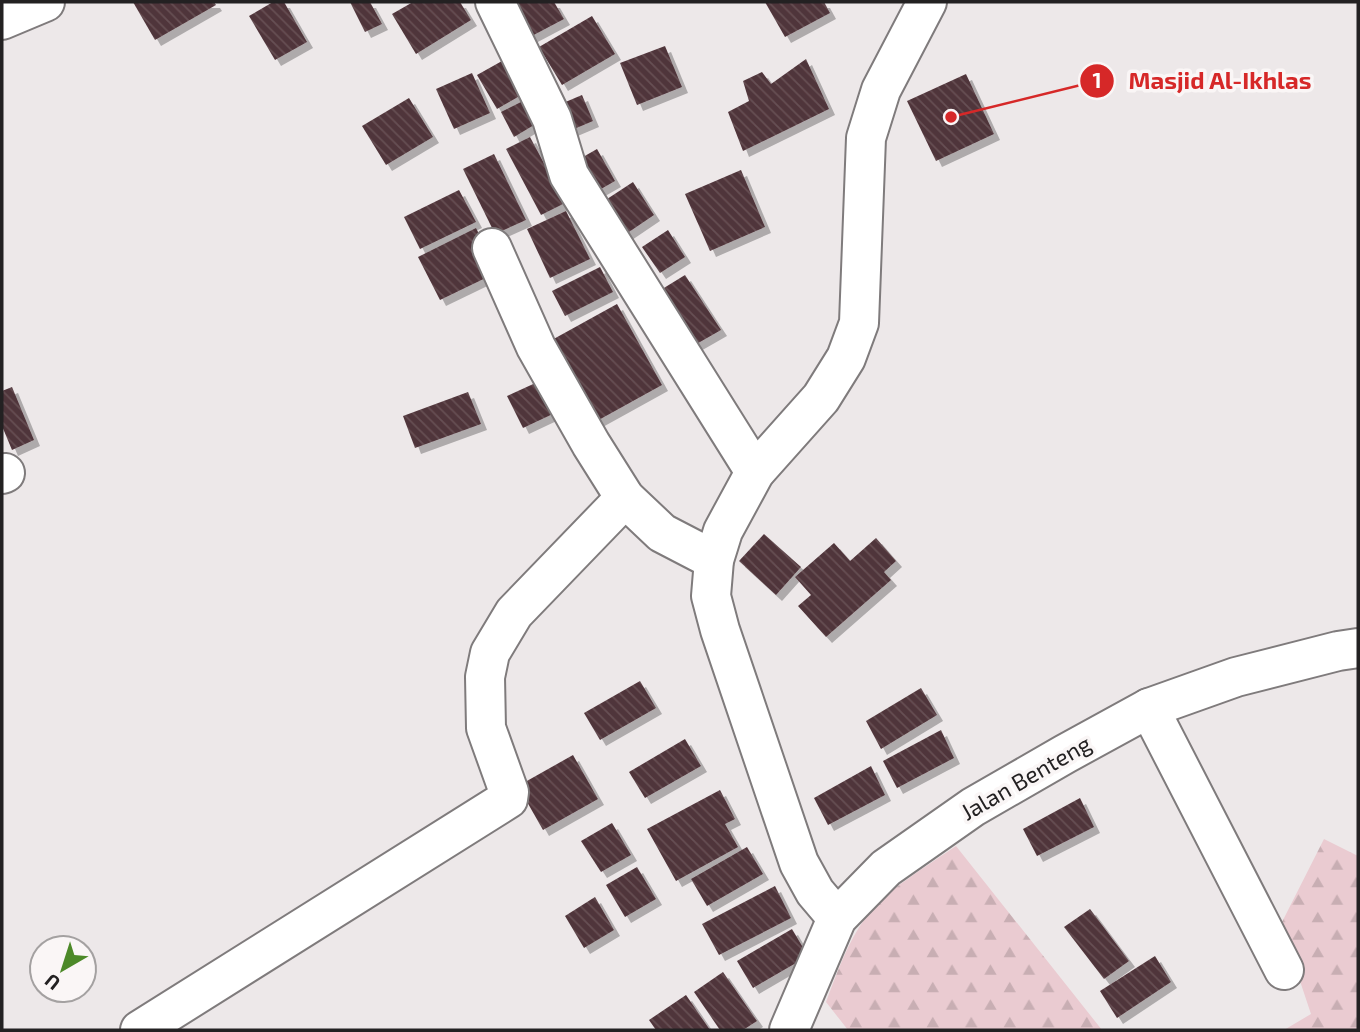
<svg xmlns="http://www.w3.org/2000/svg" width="1360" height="1032" viewBox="0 0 1360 1032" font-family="'Exo 2',sans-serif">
<defs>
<pattern id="forest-firs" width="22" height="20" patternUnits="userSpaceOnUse" patternTransform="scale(1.75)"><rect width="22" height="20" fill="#eacbd1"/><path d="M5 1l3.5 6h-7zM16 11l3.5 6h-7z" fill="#c8aeb3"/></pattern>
<pattern id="building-back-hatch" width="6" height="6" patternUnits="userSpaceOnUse" patternTransform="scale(1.75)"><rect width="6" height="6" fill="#50343a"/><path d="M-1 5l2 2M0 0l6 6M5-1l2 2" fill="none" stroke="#664f54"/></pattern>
<filter id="shadow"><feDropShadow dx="6" dy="6" stdDeviation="0" flood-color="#0004"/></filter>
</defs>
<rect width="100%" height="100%" fill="#ede8e9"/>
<g fill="url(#forest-firs)">
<path d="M1324,839L1358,856V1030H1284L1311,1014L1281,924Z"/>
<path d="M956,846L1102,1030H848L826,1002C837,973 847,943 866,917C883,892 930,864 956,846Z"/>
</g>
<g fill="url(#building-back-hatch)" filter="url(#shadow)">
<path d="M133,2H214L216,5L155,40Z"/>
<path d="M273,2H284L307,42L275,60L249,16Z"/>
<path d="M350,2H370L382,24L365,32Z"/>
<path d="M413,2H460L471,20L416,54L392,14Z"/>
<path d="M509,2H554L564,19L528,38Z"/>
<path d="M765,2H824L830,13L785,37Z"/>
<path d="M592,16L615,54L562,85L539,47Z"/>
<path d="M665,46L682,87L637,105L620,63Z"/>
<path d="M806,59L829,109L743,151L728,112L749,101L743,81L762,72L771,84Z"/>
<path d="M502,61L509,74L530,90L497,109L477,75Z"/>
<path d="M472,73L490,113L454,129L436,89Z"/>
<path d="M966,74L994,134L936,161L907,101Z"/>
<path d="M582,95L593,121L567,132L556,106Z"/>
<path d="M533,96L544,119L514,137L501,112Z"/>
<path d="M409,98L433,137L386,165L362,126Z"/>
<path d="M530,137L565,203L541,215L506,149Z"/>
<path d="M597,149L615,181L594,193L576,161Z"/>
<path d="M494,154L526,220L495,234L463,169Z"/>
<path d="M741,170L765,227L710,251L685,194Z"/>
<path d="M633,182L654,215L623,236L601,203Z"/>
<path d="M459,190L476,222L420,249L404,217Z"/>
<path d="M566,211L590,259L550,278L527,229Z"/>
<path d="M476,228L498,272L440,300L418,257Z"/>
<path d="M668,230L685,257L660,273L642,247Z"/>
<path d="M600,267L613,292L565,316L552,291Z"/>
<path d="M685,275L721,330L693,346L659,291Z"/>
<path d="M617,304L662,385L595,422L550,341Z"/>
<path d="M542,380L557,412L523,428L507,396Z"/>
<path d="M12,387L34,440L12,450L2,426V391Z"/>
<path d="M468,392L481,424L415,448L403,416Z"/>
<path d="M764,534L801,567L776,595L739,561Z"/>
<path d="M876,538L896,561L884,572L891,580L826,637L798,606L811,595L795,577L834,543L850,561Z"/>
<path d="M640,681L656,708L600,740L584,713Z"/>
<path d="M921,688L937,715L881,749L866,721Z"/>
<path d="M941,730L954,758L897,788L883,761Z"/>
<path d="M685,739L701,766L645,798L629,772Z"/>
<path d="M573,755L598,799L543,830L518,786Z"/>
<path d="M871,766L885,795L828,825L814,798Z"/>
<path d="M720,790L735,819L725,824L738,847L676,881L647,829Z"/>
<path d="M1080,798L1094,827L1037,856L1023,829Z"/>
<path d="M612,823L631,855L601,872L581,841Z"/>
<path d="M747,847L763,874L707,906L691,879Z"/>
<path d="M637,867L656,899L625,917L606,885Z"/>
<path d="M775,886L791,918L719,955L702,924Z"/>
<path d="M595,897L614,930L584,948L565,916Z"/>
<path d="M1090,909L1129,961L1104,979L1064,927Z"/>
<path d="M792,929L808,956L753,988L737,961Z"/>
<path d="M1155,956L1171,982L1117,1018L1100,991Z"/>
<path d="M723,972L757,1021L743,1030H720L694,992Z"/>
<path d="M686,995L710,1030H656L649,1020Z"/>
</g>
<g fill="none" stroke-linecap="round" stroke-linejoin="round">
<defs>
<g id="minor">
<path d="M495,2L552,119L569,175L755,472"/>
<path d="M2,20L45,2"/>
<path d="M492,248L536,347L591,444L625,498L662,533L714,560"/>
<path d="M2,474L5,473"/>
<path d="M1149,708L1284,970"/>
<path d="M837,918L815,892L799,863L720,630L711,596L714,560L723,531L755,472L821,398L846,358L859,323L866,138L881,90L927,2"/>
<path d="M140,1030L508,799L509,792L486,728L485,677L490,653L514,613L625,498"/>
<path d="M789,1030L837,918L886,868L973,807L1065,754L1149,708L1236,677L1338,651L1358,648"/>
</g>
</defs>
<use href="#minor" stroke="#7f7b7c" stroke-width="42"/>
<use href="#minor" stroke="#fff" stroke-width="38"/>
</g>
<g text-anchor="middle" stroke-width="7" stroke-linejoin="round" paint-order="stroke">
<g font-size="23" fill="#232122" stroke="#faf6f6">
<text transform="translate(1026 778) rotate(-30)" y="8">Jalan Benteng</text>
</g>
</g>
<path fill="none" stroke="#d62828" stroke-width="2.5" d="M951 117L1097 81"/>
<g fill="#d62828" stroke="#faf6f6" stroke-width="2.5">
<circle cx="951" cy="117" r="7"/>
<circle cx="1097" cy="81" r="18"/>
</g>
<g font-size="21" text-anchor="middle" font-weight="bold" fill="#fff">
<text x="1097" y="88">1</text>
</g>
<g font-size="24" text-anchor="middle" font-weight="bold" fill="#d62828" stroke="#faf6f6" stroke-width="7" stroke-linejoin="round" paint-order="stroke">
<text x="1220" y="89">Masjid Al-Ikhlas</text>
</g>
<rect width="1360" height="1032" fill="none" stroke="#232122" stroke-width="7"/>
<g transform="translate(63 969) rotate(219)"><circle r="33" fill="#faf6f6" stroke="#a4a1a1" stroke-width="2"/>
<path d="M0-5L12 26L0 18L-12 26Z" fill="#4c8928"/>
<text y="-10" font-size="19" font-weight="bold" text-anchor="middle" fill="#232122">U</text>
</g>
</svg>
